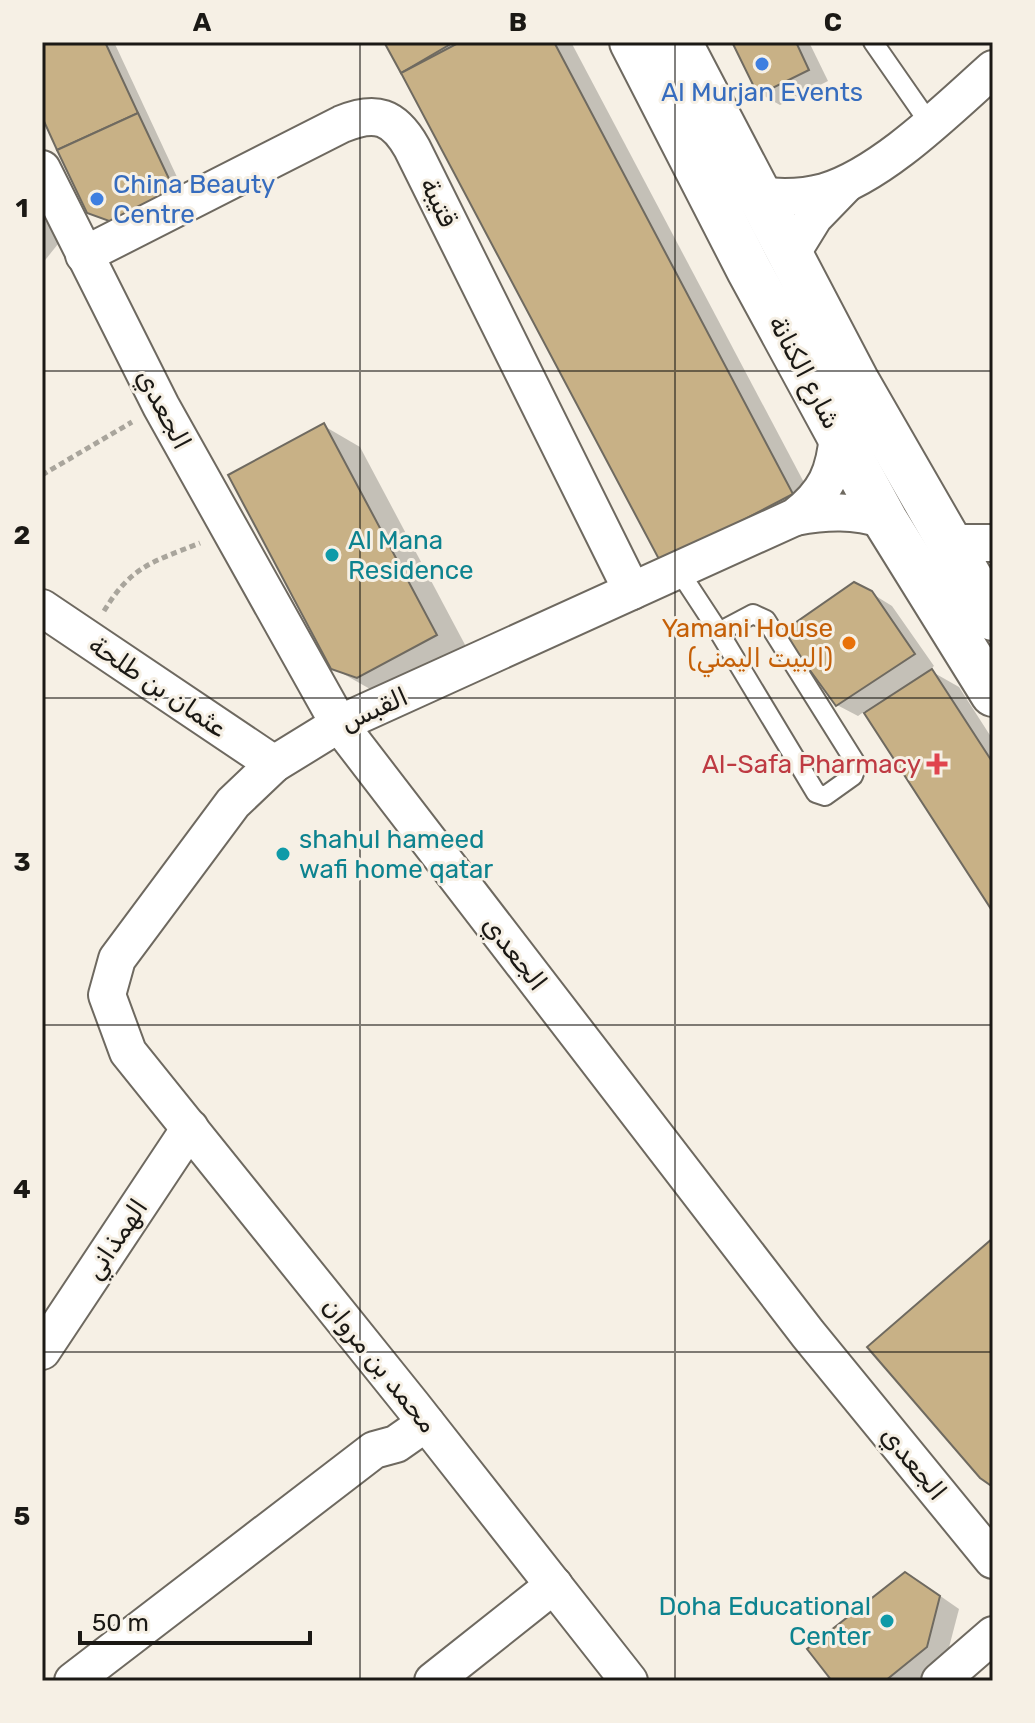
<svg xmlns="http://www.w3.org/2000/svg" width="1035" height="1723" viewBox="0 0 1035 1723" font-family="Rubik,'Noto Naskh Arabic',sans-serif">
<rect width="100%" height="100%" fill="#f6f0e5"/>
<g fill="#0003">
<path d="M42,42H114L191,207L138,233L89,211L42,112Z"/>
<path d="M386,42H571L818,509L689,577Z"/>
<path d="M735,42H809L828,81L780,105L759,93Z"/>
<path d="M42,217L62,239L42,264Z"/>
<path d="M324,426L360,447L471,656L394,697L370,689L333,668Z"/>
<path d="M871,593L892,606L934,666L929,670L959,687L993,740V908L865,711L858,716L837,705Z"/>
<path d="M926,1586L959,1609L946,1659L919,1681H835Z"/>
</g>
<g fill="#c8b186" stroke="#6f6a60" stroke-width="2">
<path d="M42,42H105L138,113L57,150L42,117Z"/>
<path d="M384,42H454L401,73Z"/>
<path d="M460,42H554L793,494L661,563L401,73Z"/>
<path d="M732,42H796L809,70L758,95Z"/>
<path d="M138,113L179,200L123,226L87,213L57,150Z"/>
<path d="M324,423L437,635L357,678L331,669L228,475Z"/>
<path d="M854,582L872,591L915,654L836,706L782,632Z"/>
<path d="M932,669L993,763V912L864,713Z"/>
<path d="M993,1238V1487L980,1478L867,1347Z"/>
<path d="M905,1572L940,1596L927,1647L885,1681H832L807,1649Z"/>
</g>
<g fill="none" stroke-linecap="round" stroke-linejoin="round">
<defs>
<g id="service">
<path d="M873,42L930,124"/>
<path d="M679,571L719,632L816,793L825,796L853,776L857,765L766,620L753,614L719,632"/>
</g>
<g id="minor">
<path d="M42,169L161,406L339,724L808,1334L993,1560"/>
<path d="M757,195C780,198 802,198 824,192C882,175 948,109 993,69"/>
<path d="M84,255L342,124C376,110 394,116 412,148L632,591"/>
<path d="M790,256L814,217L845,185"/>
<path d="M795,517C827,511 854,510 885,520"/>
<path d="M948,543H993"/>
<path d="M42,608L274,764"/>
<path d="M42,1351L190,1128"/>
<path d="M73,1681L374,1450L396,1444L426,1423"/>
<path d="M433,1681L554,1585"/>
<path d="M629,1681L412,1405L128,1052L107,995L117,959L233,803L274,764L339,724L795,517C826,493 835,472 838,434"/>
<path d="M940,1681L993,1635"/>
</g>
<g id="tertiary">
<path d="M632,42L749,270L885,520L993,694"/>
<path d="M679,42L856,380L993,618"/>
</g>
</defs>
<use href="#service" stroke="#6e6960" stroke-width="22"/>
<use href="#minor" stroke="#6e6960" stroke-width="40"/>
<use href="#tertiary" stroke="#6e6960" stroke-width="48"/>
<g stroke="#a9a59c" stroke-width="5" stroke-dasharray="6 4" stroke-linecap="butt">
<path d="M42,475L132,422"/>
<path d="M104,611C132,565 153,562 200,543"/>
</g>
<use href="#service" stroke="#fff" stroke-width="18"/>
<use href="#minor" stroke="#fff" stroke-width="36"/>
<use href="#tertiary" stroke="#fff" stroke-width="44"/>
</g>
<path fill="none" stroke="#1b1915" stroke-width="2" stroke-opacity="0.55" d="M360,42V1681M675,42V1681M42,371H993M42,698H993M42,1025H993M42,1352H993"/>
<g fill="#3f7fe0" stroke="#f6f0e5" stroke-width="3">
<circle cx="762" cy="64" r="8"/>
<circle cx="97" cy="199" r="8"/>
</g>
<g fill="#0f9aa8" stroke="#f6f0e5" stroke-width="3">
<circle cx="332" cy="555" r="8"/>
<circle cx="283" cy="854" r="8"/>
<circle cx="887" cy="1621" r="8"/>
</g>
<circle fill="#e8710a" stroke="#f6f0e5" stroke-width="3" cx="849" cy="643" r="8"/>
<path fill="#e0444e" stroke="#f6f0e5" stroke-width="3" d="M933 752h8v8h8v8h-8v8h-8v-8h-8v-8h8z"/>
<g text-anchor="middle" stroke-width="6" stroke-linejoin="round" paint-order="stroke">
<g font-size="26" fill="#366cbe" stroke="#f6f0e5">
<text x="762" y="101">Al Murjan Events</text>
<text x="113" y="193" text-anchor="start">China Beauty<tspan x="113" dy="30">Centre</tspan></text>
</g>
<g font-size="26" fill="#1b1915" stroke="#f6f0e5">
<text transform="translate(439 202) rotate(64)" y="9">قتيبة</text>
<text transform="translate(805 372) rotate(62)" y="9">شارع الكنانة</text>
<text transform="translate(164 409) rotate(62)" y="9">الجعدي</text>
<text transform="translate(158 686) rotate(34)" y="9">عثمان بن طلحة</text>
<text transform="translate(374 709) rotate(-24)" y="9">القبس</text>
<text transform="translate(515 953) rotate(52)" y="9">الجعدي</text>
<text transform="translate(116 1239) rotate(-56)" y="9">الهمذاني</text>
<text transform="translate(380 1365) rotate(51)" y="9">محمد بن مروان</text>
<text transform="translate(914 1463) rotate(51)" y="9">الجعدي</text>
</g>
<g font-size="26" fill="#0d838f" stroke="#f6f0e5" text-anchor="start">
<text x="348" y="549">Al Mana<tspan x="348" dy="30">Residence</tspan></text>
<text x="299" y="848">shahul hameed<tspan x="299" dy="30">wafi home qatar</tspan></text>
<text x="871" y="1615" text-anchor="end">Doha Educational<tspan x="871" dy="30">Center</tspan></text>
</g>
<g font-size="26" fill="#c56008" stroke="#f6f0e5" text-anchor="end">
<text x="833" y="637">Yamani House<tspan x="833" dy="30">(البيت اليمني)</tspan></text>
</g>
<g font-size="26" fill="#be3a42" stroke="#f6f0e5" text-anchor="end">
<text x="921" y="773">Al-Safa Pharmacy</text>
</g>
</g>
<rect width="1035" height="1723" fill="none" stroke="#f6f0e5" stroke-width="88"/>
<path d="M80 1631v12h230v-12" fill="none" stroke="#1b1915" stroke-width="4"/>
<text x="92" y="1631" font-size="24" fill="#1b1915" stroke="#f6f0e5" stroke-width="6" paint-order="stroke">50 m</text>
<rect x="44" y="44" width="947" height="1635" fill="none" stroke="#1b1915" stroke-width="3"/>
<g font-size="26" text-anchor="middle" font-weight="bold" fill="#1b1915">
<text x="202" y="31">A</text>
<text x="518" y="31">B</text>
<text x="833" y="31">C</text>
<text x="22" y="217">1</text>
<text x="22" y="544">2</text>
<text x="22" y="871">3</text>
<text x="22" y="1198">4</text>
<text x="22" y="1525">5</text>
</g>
</svg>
